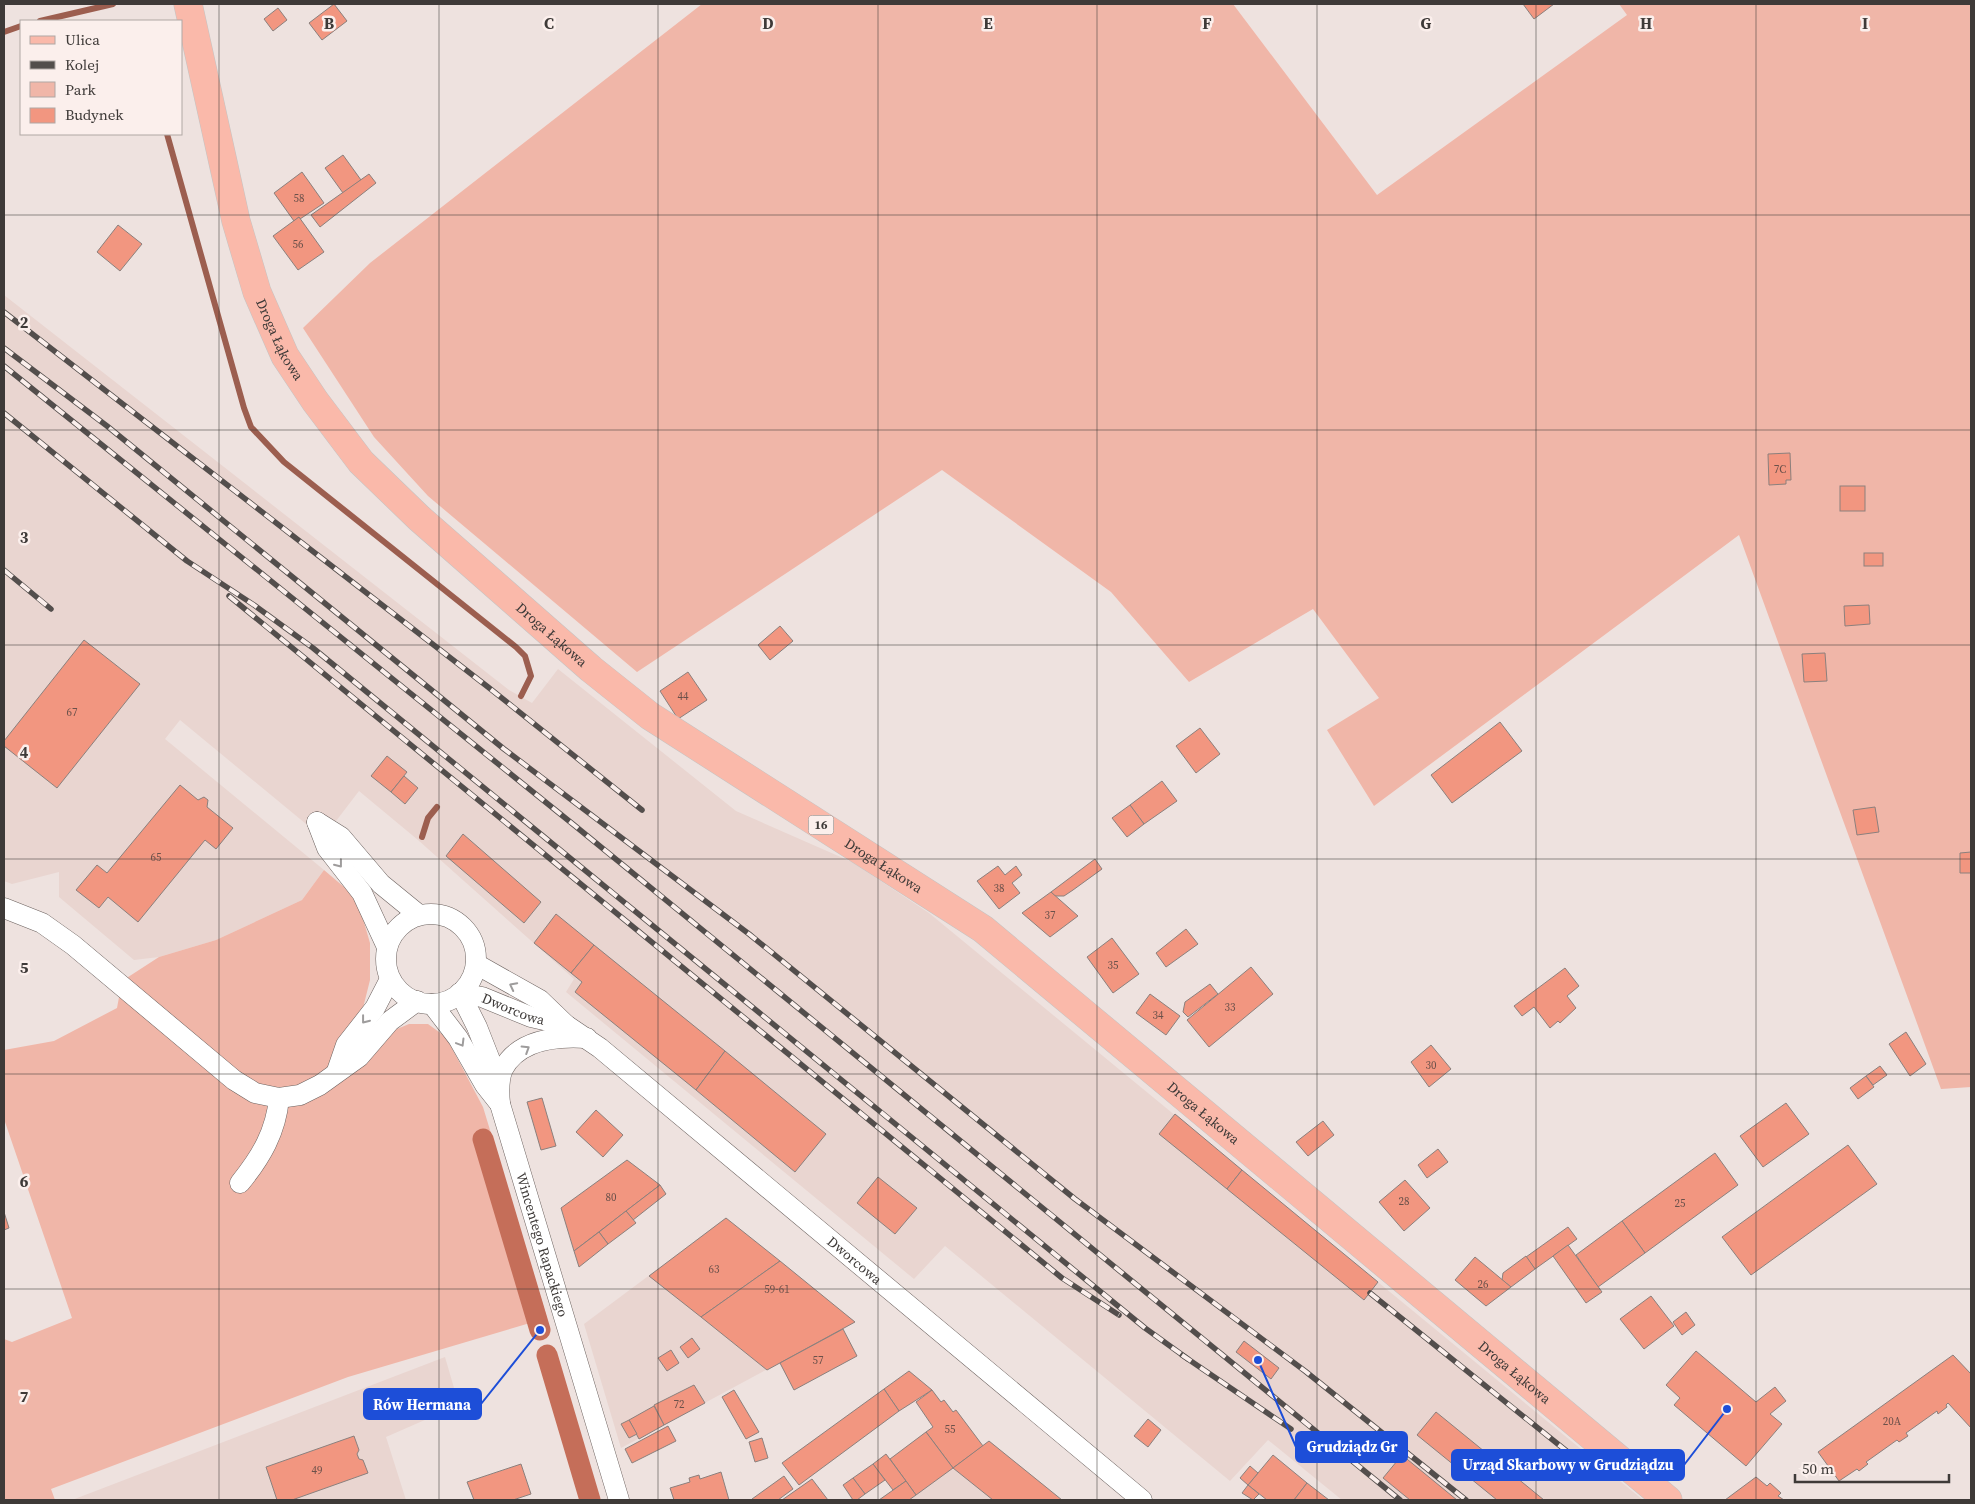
<svg xmlns="http://www.w3.org/2000/svg" width="1975" height="1504" viewBox="0 0 1975 1504" font-family="'Source Serif 4',serif">
<rect width="100%" height="100%" fill="#eee2df"/>
<g fill="#e9d5d0">
<path d="M4,295L509,690L532,703L558,669L736,811L852,862L929,913L1643,1500H1342L1268,1440L1230,1481L945,1246L914,1279L566,992L574,979L418,840L359,791L323,838L180,720L165,739L324,870L302,900L216,940L159,957L134,960L59,897V872L12,884L4,881Z"/>
<path d="M726,1218L855,1322L621,1448L584,1324Z"/>
<path d="M445,1357L459,1405L386,1437L406,1500H72Z"/>
<path d="M989,1441L1062,1500H909Z"/>
</g>
<g fill="#f0b6a8">
<path d="M702,4H1233L1377,195L1627,15L1619,4H1971V1087L1941,1089L1739,535L1374,806L1327,730L1379,698L1313,609L1189,682L1111,592L942,470L637,672L428,496L374,437L303,328L370,263Z"/>
<path d="M324,870L357,898L370,943V980L363,1008L390,1032L409,1024H428L446,1037L483,1107L547,1318L348,1377L51,1489L55,1500H4V1339L12,1342L72,1318L4,1119V1050L54,1041L117,1008L122,981L159,957L216,940L302,900Z"/>
</g>
<g fill="none" stroke-linecap="round" stroke-linejoin="round">
<g stroke="#9c5e4f" stroke-width="6">
<path d="M40,21L113,4"/>
<path d="M4,32L21,26"/>
<path d="M167,134L244,408L251,427L284,462L516,647L525,656L531,676L521,696"/>
<path d="M422,837L428,818L437,807"/>
</g>
<g stroke="#c56e59" stroke-width="21">
<path d="M483,1139L540,1330"/>
<path d="M547,1355L590,1500"/>
</g>
</g>
<g fill="#f29680" stroke="#8b807d">
<path d="M334,4L347,21L322,40L309,23Z"/>
<path d="M1523,4H1554L1534,19Z"/>
<path d="M278,8L287,20L273,31L264,19Z"/>
<path d="M343,155L361,180L343,193L325,168Z"/>
<path d="M302,172L324,203L300,219L299,217L294,221L274,193Z"/>
<path d="M369,174L376,183L320,227L311,215Z"/>
<path d="M299,217L324,252L298,270L273,236Z"/>
<path d="M118,225L142,244L120,271L97,252Z"/>
<path d="M1790,453L1791,480H1786V484L1769,485L1768,454Z"/>
<rect x="1840" y="486" width="25" height="25"/>
<rect x="1864" y="553" width="19" height="13"/>
<path d="M1869,605L1870,624L1845,626L1844,606Z"/>
<path d="M780,626L793,641L770,660L758,645Z"/>
<path d="M84,640L140,684L57,788L4,746V741Z"/>
<path d="M1825,653L1827,681L1804,682L1802,654Z"/>
<path d="M688,672L707,700L678,719L660,691Z"/>
<path d="M1500,722L1522,751L1452,803L1431,775Z"/>
<path d="M1200,728L1220,754L1196,773L1176,746Z"/>
<path d="M387,756L407,772L391,792L371,776Z"/>
<path d="M404,776L418,788L405,804L391,792Z"/>
<path d="M1162,781L1177,801L1144,824L1130,805Z"/>
<path d="M180,785L198,800L204,797L208,800L207,807L233,828L216,849L205,840L138,922L108,897L99,908L76,890L97,865L107,873Z"/>
<path d="M1130,805L1144,824L1127,837L1112,818Z"/>
<path d="M1875,807L1879,832L1857,835L1853,810Z"/>
<path d="M463,834L541,902L524,923L446,856Z"/>
<path d="M1971,852V873H1960V853Z"/>
<path d="M1095,859L1102,869L1073,890L1064,896H1055L1051,892Z"/>
<path d="M998,866L1005,875L1016,866L1022,875L1012,883L1020,893L999,909L977,881Z"/>
<path d="M1051,892L1078,916L1050,937L1022,913Z"/>
<path d="M556,914L594,945L571,973L534,943Z"/>
<path d="M1186,929L1198,944L1166,967L1156,953Z"/>
<path d="M1112,938L1139,974L1113,993L1087,957Z"/>
<path d="M594,945L725,1051L696,1090L575,992L582,982L571,973Z"/>
<path d="M1251,967L1273,994L1209,1047L1187,1020Z"/>
<path d="M1565,968L1579,986L1567,996L1576,1008L1560,1023L1558,1021L1550,1028L1534,1007L1522,1016L1514,1006Z"/>
<path d="M1210,984L1218,994L1188,1017L1183,1012L1185,1002Z"/>
<path d="M1150,994L1180,1016L1166,1035L1136,1013Z"/>
<path d="M1906,1032L1926,1064L1910,1076L1889,1044Z"/>
<path d="M1431,1045L1451,1069L1429,1087L1411,1062Z"/>
<path d="M725,1051L826,1134L795,1172L696,1090Z"/>
<path d="M1880,1066L1887,1075L1873,1085L1866,1076Z"/>
<path d="M1866,1076L1874,1087L1858,1099L1850,1088Z"/>
<path d="M542,1098L556,1146L541,1150L527,1102Z"/>
<path d="M1786,1103L1809,1134L1763,1167L1740,1136Z"/>
<path d="M596,1110L623,1135L603,1157L576,1132Z"/>
<path d="M1175,1114L1242,1170L1227,1189L1159,1134Z"/>
<path d="M1323,1121L1334,1135L1308,1156L1296,1142Z"/>
<path d="M1848,1145L1877,1184L1751,1275L1722,1237Z"/>
<path d="M1438,1149L1448,1162L1427,1178L1418,1165Z"/>
<path d="M1715,1153L1738,1185L1645,1253L1622,1221Z"/>
<path d="M627,1160L660,1185L574,1251L561,1208Z"/>
<path d="M1242,1170L1378,1282L1364,1300L1227,1189Z"/>
<path d="M878,1177L917,1208L895,1234L857,1203Z"/>
<path d="M1405,1180L1430,1208L1404,1231L1379,1202Z"/>
<path d="M660,1185L666,1194L633,1220L626,1211Z"/>
<path d="M626,1211L636,1223L608,1244L599,1232Z"/>
<path d="M4,1212L9,1228L4,1230Z"/>
<path d="M726,1218L780,1261L701,1317L649,1276Z"/>
<path d="M1622,1221L1645,1253L1598,1287L1576,1255Z"/>
<path d="M1568,1227L1577,1239L1535,1269L1526,1257Z"/>
<path d="M599,1232L608,1244L579,1267L574,1251Z"/>
<path d="M1568,1245L1602,1292L1586,1303L1553,1256Z"/>
<path d="M1526,1256L1535,1269L1511,1287L1502,1280L1503,1273Z"/>
<path d="M1475,1257L1511,1287L1486,1306L1455,1280Z"/>
<path d="M780,1261L855,1322L767,1370L701,1317Z"/>
<path d="M1651,1296L1674,1326L1644,1349L1620,1319Z"/>
<path d="M1686,1312L1695,1325L1682,1335L1673,1322Z"/>
<path d="M843,1329L857,1356L794,1390L780,1363Z"/>
<path d="M692,1338L700,1349L688,1358L680,1347Z"/>
<path d="M1244,1341L1279,1368L1271,1379L1236,1352Z"/>
<path d="M671,1350L679,1363L667,1371L658,1358Z"/>
<path d="M1696,1351L1756,1402L1775,1387L1786,1401L1770,1414L1782,1424L1746,1466L1674,1405L1680,1398L1666,1385Z"/>
<path d="M1953,1355L1971,1374V1428L1948,1403L1946,1405L1947,1407L1938,1414L1937,1411L1906,1433L1908,1436L1899,1442L1897,1440L1866,1462L1868,1464L1859,1471L1857,1469L1839,1481L1818,1452Z"/>
<path d="M909,1371L932,1390L899,1411L884,1389Z"/>
<path d="M694,1385L705,1403L664,1425L654,1405Z"/>
<path d="M884,1389L899,1411L799,1485L782,1463Z"/>
<path d="M734,1390L759,1432L746,1439L722,1397Z"/>
<path d="M932,1390L941,1402L944,1400L953,1412L956,1410L983,1446L953,1468L926,1432L933,1427L916,1402Z"/>
<path d="M654,1406L664,1425L639,1439L629,1420Z"/>
<path d="M1436,1412L1544,1500H1497L1417,1435Z"/>
<path d="M1148,1419L1161,1430L1148,1447L1134,1436Z"/>
<path d="M629,1420L637,1434L629,1438L621,1424Z"/>
<path d="M668,1426L676,1441L632,1463L625,1449Z"/>
<path d="M926,1432L953,1468L916,1495L890,1459Z"/>
<path d="M354,1436L359,1450L357,1454L359,1459L363,1460L368,1473L292,1500H277L266,1467Z"/>
<path d="M762,1438L768,1458L755,1462L749,1442Z"/>
<path d="M989,1441L1062,1500H993L953,1468Z"/>
<path d="M886,1454L906,1481L893,1490L873,1464Z"/>
<path d="M1273,1455L1307,1483L1294,1500H1267L1248,1485Z"/>
<path d="M1402,1455L1457,1500H1410L1383,1478Z"/>
<path d="M521,1464L531,1494L513,1500H474L467,1482Z"/>
<path d="M873,1464L885,1480L865,1494L853,1478Z"/>
<path d="M1250,1466L1258,1473L1248,1485L1240,1478Z"/>
<path d="M721,1472L729,1500H674L670,1488L690,1482L689,1478L699,1475L700,1479Z"/>
<path d="M784,1476L793,1489L778,1500H753L752,1499Z"/>
<path d="M1756,1477L1767,1486L1770,1483L1781,1493L1778,1496L1784,1500H1725Z"/>
<path d="M853,1478L865,1494L857,1500H853L843,1485Z"/>
<path d="M812,1479L828,1500H782Z"/>
<path d="M906,1481L916,1495L909,1500H879Z"/>
<path d="M1307,1483L1329,1500H1294Z"/>
<path d="M1248,1485L1259,1494L1253,1500L1242,1493Z"/>
</g>
<g fill="none" stroke-linecap="round" stroke-linejoin="round">
<defs>
<g id="minor">
<path d="M317,822L327,848L362,893L387,947"/>
<path d="M317,822L341,837L381,884L419,915"/>
<path d="M4,908L42,923L73,945L234,1080L255,1093L279,1098L300,1095L320,1085L359,1057L390,1021L417,1001"/>
<circle cx="431" cy="959" r="45"/>
<path id="s1" d="M476,964L540,1000L566,1025L600,1048L1142,1500"/>
<path id="s2" d="M460,993L482,997L531,1017L566,1025"/>
<path d="M460,993L477,1027L499,1083"/>
<path id="s3" d="M432,1004L458,1038L485,1085L500,1104L619,1500"/>
<path d="M337,1071L346,1045L375,1008L390,979"/>
<path d="M500,1104C499,1093 498,1080 503,1069C519,1039 557,1036 587,1038"/>
<path d="M240,1183C261,1157 276,1132 279,1098"/>
</g>
<g id="primary">
<path id="s4" d="M188,4L236,221L257,292L285,356L315,401L361,462L419,518L591,669L650,716L983,929L1668,1500"/>
</g>
</defs>
<use href="#minor" stroke="#6c625f" stroke-width="21"/>
<use href="#primary" stroke="#c5c4c3" stroke-width="29"/>
<use href="#minor" stroke="#fff" stroke-width="20"/>
<use href="#primary" stroke="#fab9aa" stroke-width="28"/>
<defs>
<g id="rail">
<path d="M4,312L488,687L642,810"/>
<path d="M4,348L107,426L504,749L749,934L1075,1199L1305,1371L1466,1500"/>
<path d="M4,366L574,825L1400,1500"/>
<path d="M4,413L187,561L254,605L313,648L1145,1328L1188,1359"/>
<path d="M4,570L51,609"/>
<path d="M229,596L1062,1278L1119,1315"/>
<path d="M1370,1293L1569,1453"/>
<path d="M1182,1355L1291,1429"/>
</g>
</defs>
<use href="#rail" stroke="#534e4c" stroke-width="5.5"/>
<use href="#rail" stroke="#fbefec" stroke-width="4" stroke-dasharray="11" stroke-linecap="butt"/>
</g>
<defs><path id="oneway-chevron" d="M-2-3.5L2.5 0L-2 3.5" fill="none" stroke-width="1.6" stroke-linecap="round" stroke-linejoin="round" transform="scale(1.25)"/></defs>
<g stroke="#9e9c9c">
<use href="#oneway-chevron" transform="translate(339 864) rotate(52)"/>
<use href="#oneway-chevron" transform="translate(513 986) rotate(-153)"/>
<use href="#oneway-chevron" transform="translate(365 1020) rotate(128)"/>
<use href="#oneway-chevron" transform="translate(461 1043) rotate(59)"/>
<use href="#oneway-chevron" transform="translate(526 1049) rotate(-32)"/>
</g>
<path fill="none" stroke="#3e3a38" stroke-width="1" stroke-opacity="0.55" d="M219,4V1500M439,4V1500M658,4V1500M878,4V1500M1097,4V1500M1317,4V1500M1536,4V1500M1756,4V1500M4,215H1971M4,430H1971M4,645H1971M4,859H1971M4,1074H1971M4,1289H1971"/>
<g text-anchor="middle" stroke-width="5" stroke-linejoin="round" paint-order="stroke">
<g font-size="11" fill="#6b514a">
<text x="299" y="202">58</text>
<text x="298" y="248">56</text>
<text x="1780" y="473">7C</text>
<text x="683" y="700">44</text>
<text x="72" y="716">67</text>
<text x="156" y="861">65</text>
<text x="999" y="892">38</text>
<text x="1050" y="919">37</text>
<text x="1113" y="969">35</text>
<text x="1230" y="1011">33</text>
<text x="1158" y="1019">34</text>
<text x="1431" y="1069">30</text>
<text x="611" y="1201">80</text>
<text x="1404" y="1205">28</text>
<text x="1680" y="1207">25</text>
<text x="714" y="1273">63</text>
<text x="1483" y="1288">26</text>
<text x="777" y="1293">59-61</text>
<text x="818" y="1364">57</text>
<text x="679" y="1408">72</text>
<text x="1892" y="1425">20A</text>
<text x="950" y="1433">55</text>
<text x="317" y="1474">49</text>
</g>
<rect fill="#fbefec" stroke="#77706e" stroke-width="1" x="808.5" y="815.5" width="25" height="19" rx="4"/>
<g font-size="12" font-weight="bold" fill="#3e3a38">
<text x="821" y="829">16</text>
</g>
<g font-size="14" fill="#3e3a38" stroke="#fbefec">
<text dy="5" stroke="none"><textPath href="#s4" startOffset="349">Droga Łąkowa</textPath></text>
<text dy="5" stroke="none"><textPath href="#s4" startOffset="754">Droga Łąkowa</textPath></text>
<text dy="5" stroke="none"><textPath href="#s4" startOffset="1159">Droga Łąkowa</textPath></text>
<text dy="5" stroke="none"><textPath href="#s2" startOffset="56">Dworcowa</textPath></text>
<text dy="5" stroke="none"><textPath href="#s4" startOffset="1564">Droga Łąkowa</textPath></text>
<text dy="5" stroke="none"><textPath href="#s3" startOffset="268">Wincentego Rapackiego</textPath></text>
<text dy="5" stroke="none"><textPath href="#s1" startOffset="482">Dworcowa</textPath></text>
<text dy="5" stroke="none"><textPath href="#s4" startOffset="1969">Droga Łąkowa</textPath></text>
</g>
</g>
<g font-size="16" text-anchor="middle" font-weight="bold" fill="#3e3a38" stroke="#fbefec" stroke-width="5" stroke-linejoin="round" paint-order="stroke">
<text x="329" y="29">B</text>
<text x="549" y="29">C</text>
<text x="768" y="29">D</text>
<text x="988" y="29">E</text>
<text x="1207" y="29">F</text>
<text x="1426" y="29">G</text>
<text x="1646" y="29">H</text>
<text x="1865" y="29">I</text>
<text x="24" y="328">2</text>
<text x="24" y="543">3</text>
<text x="24" y="758">4</text>
<text x="24" y="973">5</text>
<text x="24" y="1187">6</text>
<text x="24" y="1402">7</text>
</g>
<path fill="none" stroke="#1d4ed8" stroke-width="2" d="M540 1330L481 1404M1258 1360L1296 1447M1727 1409L1684 1465"/>
<g fill="#1d4ed8" stroke="#fbefec" stroke-width="2">
<circle cx="540" cy="1330" r="5"/>
<circle cx="1258" cy="1360" r="5"/>
<circle cx="1727" cy="1409" r="5"/>
</g>
<g fill="#1d4ed8" stroke="#1d4ed8" stroke-width="2">
<rect x="364" y="1389" width="117" height="30" rx="5"/>
<rect x="1296" y="1432" width="111" height="30" rx="5"/>
<rect x="1452" y="1450" width="232" height="30" rx="5"/>
</g>
<g font-size="15" text-anchor="middle" font-weight="bold" fill="#fff">
<text x="422" y="1410">Rów Hermana</text>
<text x="1352" y="1452">Grudziądz Gr</text>
<text x="1568" y="1470">Urząd Skarbowy w Grudziądzu</text>
</g>
<rect width="1975" height="1504" fill="none" stroke="#3e3a38" stroke-width="10"/>
<rect x="20" y="20" width="162" height="115" fill="#fbefec" stroke="#afa7a4"/>
<rect x="30" y="36" width="25" height="8" fill="#fab9aa" stroke="#afa7a4"/>
<text x="65" y="45" font-size="15" fill="#3e3a38">Ulica</text>
<rect x="30" y="61" width="25" height="8" fill="#534e4c" stroke="#afa7a4"/>
<text x="65" y="70" font-size="15" fill="#3e3a38">Kolej</text>
<rect x="30" y="82" width="25" height="15" fill="#f0b6a8" stroke="#afa7a4"/>
<text x="65" y="95" font-size="15" fill="#3e3a38">Park</text>
<rect x="30" y="108" width="25" height="15" fill="#f29680" stroke="#afa7a4"/>
<text x="65" y="120" font-size="15" fill="#3e3a38">Budynek</text>
<path d="M1795 1474v8h154v-8" fill="none" stroke="#3e3a38" stroke-width="2.5"/>
<text x="1802" y="1474" font-size="15" fill="#3e3a38" stroke="#fbefec" stroke-width="4" paint-order="stroke">50 m</text>
</svg>
